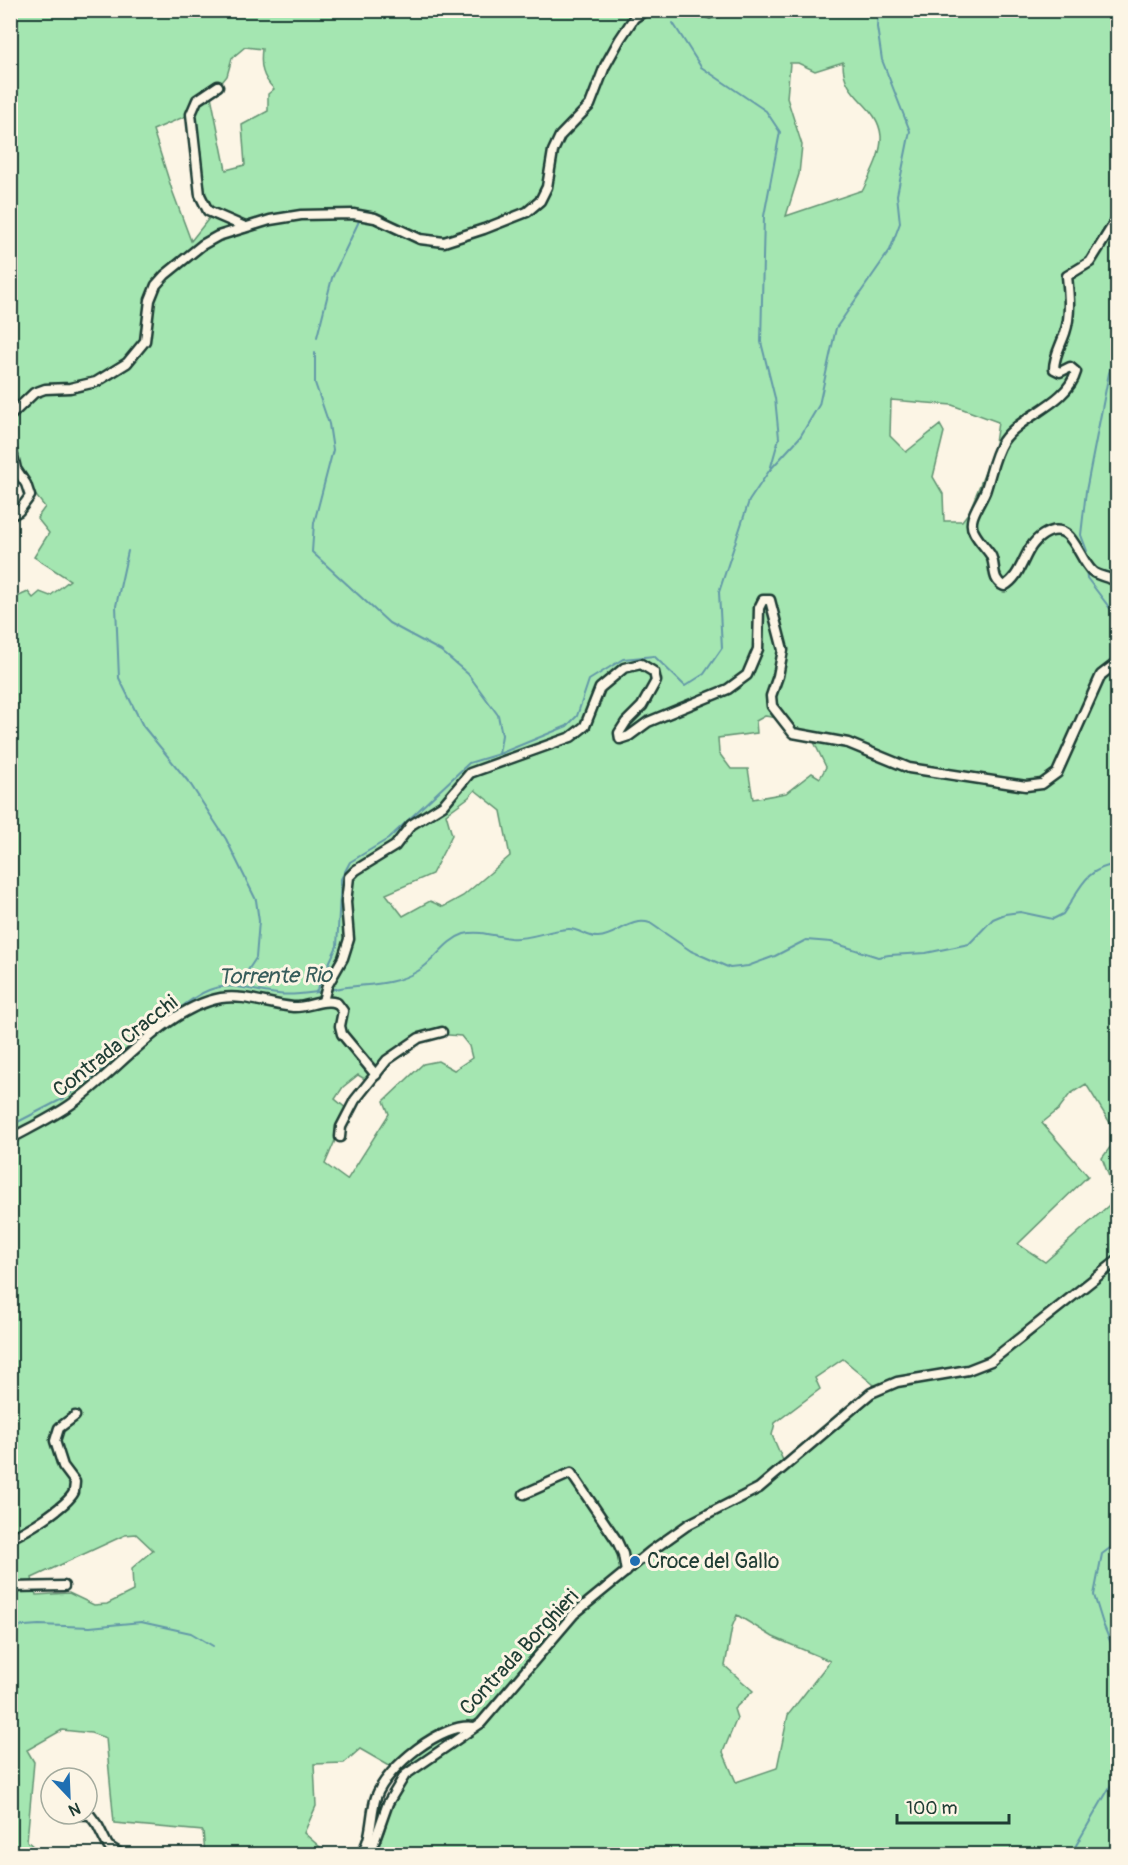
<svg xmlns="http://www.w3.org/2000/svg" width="1128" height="1865" viewBox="0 0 1128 1865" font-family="Pangolin,sans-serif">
<rect width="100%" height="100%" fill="#fcf5e5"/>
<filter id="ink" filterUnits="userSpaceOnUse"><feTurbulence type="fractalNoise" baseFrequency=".0167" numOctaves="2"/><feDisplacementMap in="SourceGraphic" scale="12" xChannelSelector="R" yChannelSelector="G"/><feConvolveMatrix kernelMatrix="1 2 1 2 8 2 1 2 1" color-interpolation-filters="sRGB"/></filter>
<g filter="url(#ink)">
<path fill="#a4e6b1" stroke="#629272" stroke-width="1.5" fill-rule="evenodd" d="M11,11H1117V1134L1086,1084L1070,1094L1058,1110L1042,1123L1088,1176L1018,1244L1045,1262L1117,1198L1102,1158L1117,1138V1854H374L384,1832L393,1801L407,1776L360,1749L344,1763L314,1764L316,1806L304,1833L328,1854H205L203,1831L114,1823L106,1738L91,1733L62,1730L27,1750L34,1762L27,1841L42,1854H11L10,600L28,592L33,598L40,592L50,596L70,580L34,557L49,533L37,518L45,507L13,467L11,442ZM245,47L262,49C260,66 262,77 274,89L268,94V111L242,125L245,165L226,170L211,96L227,76L232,58ZM843,62C842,99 878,103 881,136C882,154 870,174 863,190L786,216L799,174L802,145L787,98L790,63H798L815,71ZM193,113L199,203L210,217L191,241L172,190L153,130ZM891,400L952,405L998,422L994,450L969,512L962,521H944L943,494L933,477L944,432L940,425L906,452L890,436ZM765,716L784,719L798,730L812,738L826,767L820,778L812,773L786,793L753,799L748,769H731L719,753L718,738L757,733L756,721ZM475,790L501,811L510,856L463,896L443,907L430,901L403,916L386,894L432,874L452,835L446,814L469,797ZM436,1034L461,1036L469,1046L472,1058L454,1070L438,1061L423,1064L384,1101L389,1114L347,1180L325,1164L348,1110L335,1099L343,1087L358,1075L368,1081L414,1042ZM843,1359L880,1390L785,1465L772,1435L775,1423L820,1389L815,1378ZM136,1534L153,1550L132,1568L133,1591L107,1604L94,1605L69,1593L36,1595L32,1578L125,1535ZM737,1615L773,1637L830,1661L788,1715L777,1768L736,1782L723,1752L737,1718L734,1709L753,1691L725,1666L732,1627Z"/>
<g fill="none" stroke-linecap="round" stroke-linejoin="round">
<g stroke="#6399a7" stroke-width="2">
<path d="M673,23L701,67L766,111L780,132L764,216L761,342L775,398L779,438L770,470"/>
<path d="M317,337L332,278L360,219"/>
<path d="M315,353V383L329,424L333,450L314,523L312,552L389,623L441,651L468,674L498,715L502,735L499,754"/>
<path d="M128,551L116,606L119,678L143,726L191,785L226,839L256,900L259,921L256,958L237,987"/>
<path d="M1087,551L1081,535L1086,491L1109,373L1118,350"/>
<path d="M1086,568L1087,578L1118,619"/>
<path d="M330,990C360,983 390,988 418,971C435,961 445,940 464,934C480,930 494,936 510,938C530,940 548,930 568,929C578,928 588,938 598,937C617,936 630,917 650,923L691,951L730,968L748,966L775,956L806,940L831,942L878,957L889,955L926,953L969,944L993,919L1005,914L1020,912L1053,919L1063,914C1080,890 1084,868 1118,864"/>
<path d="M316,992L337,946L341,879L350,862L388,839L469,763L499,754L567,726L577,716L589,680L623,659L654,656L685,686L704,674L722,648L719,592L749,501L769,471L800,437L819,405L836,328L890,250L900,223L897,195L910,131L882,60L877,27L878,10"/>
<path d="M166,1019C180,1009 193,996 209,990C232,981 254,992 278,994C293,996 308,993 324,991"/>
<path d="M10,1126L64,1098L122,1055"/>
<path d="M1118,1542L1102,1554L1094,1595L1103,1624L1118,1660"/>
<path d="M10,1627L39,1625L90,1627L141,1622L191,1633L213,1646"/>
<path d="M1071,1854L1118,1773"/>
</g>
<defs>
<g id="minor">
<path d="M702,10L710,13L725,10"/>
<path d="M218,86L197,100L191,114L200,195L208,211L245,227"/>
<path d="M1118,217L1090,262L1067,276C1069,295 1071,315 1065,333C1061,345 1054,356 1054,369L1060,372L1070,367L1076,372C1067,404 1021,415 1003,441C994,455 991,474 986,489C982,502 966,519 974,532C978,540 985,547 990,554C997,565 990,579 1004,586C1024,575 1023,547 1043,535C1072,517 1077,557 1092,571C1097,576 1110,578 1118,581"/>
<path d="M10,416L34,393L45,389L70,388L96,382L127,363L145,341L150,300L156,285L165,275L202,245L218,236L270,220L301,215L353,214L375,218L420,239L444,242L484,229L527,212L540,201L547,187L553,151L560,136L590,105L605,66L620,39L634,18L646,10"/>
<path d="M10,443L16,469L26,484L30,496L19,511L10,516"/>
<path d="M323,1001L327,986L343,958L349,939L346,902L349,877L356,870L395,846L411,825L443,805L470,773L571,737L585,726L600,688L624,668L641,664L654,672L656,681L642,706L626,722L619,733L620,739L629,736L648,722L728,689L747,675L758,649L759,608L763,600H770L783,650L778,676L771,696L772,706L793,733L848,743L909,768L1026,786L1042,784L1057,773L1101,675L1118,662"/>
<path d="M340,1137L341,1127L355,1100L387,1060L419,1038L442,1032"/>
<path d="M10,1139C30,1128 51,1118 70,1105C116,1073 165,1008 221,998C244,994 269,1005 293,1007C308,1008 322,998 337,1003L343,1011L340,1026L342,1034L376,1075"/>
<path d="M524,1494L571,1473L617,1541L623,1554L626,1572"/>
<path d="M10,1538C26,1532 67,1506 74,1492C74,1491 75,1483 75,1482L63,1466L55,1441L59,1428L75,1416"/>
<path d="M10,1587L64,1586"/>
<path d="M68,1814L90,1815L98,1826L108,1846L121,1854"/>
<path d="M360,1854C373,1841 370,1814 376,1797C387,1767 442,1722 474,1727"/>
<path d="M370,1854L388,1803L405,1775L481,1723L574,1614L651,1551L689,1524L759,1488L871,1393L897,1382L968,1370L991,1361L1118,1260"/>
</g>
</defs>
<use href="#minor" stroke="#1f3d34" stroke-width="13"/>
<use href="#minor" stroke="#fcf5e5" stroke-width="8"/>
</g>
</g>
<circle fill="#1f6fb2" stroke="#fcf5e5" stroke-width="2" cx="635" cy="1561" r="6"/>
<g text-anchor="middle" stroke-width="6" stroke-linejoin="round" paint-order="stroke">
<g font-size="21" fill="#1f3d34" stroke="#fcf5e5">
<text transform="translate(115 1046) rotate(-38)" y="7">Contrada Cracchi</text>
<text transform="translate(519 1652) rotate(-47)" y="7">Contrada Borghieri</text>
</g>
<g font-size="21" fill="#1f3d34" stroke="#fcf5e5" text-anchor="start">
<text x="647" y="1568">Croce del Gallo</text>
</g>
<g font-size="22" font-style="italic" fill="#365c5a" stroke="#fcf5e5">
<text transform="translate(275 975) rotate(-1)" y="8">Torrente Rio</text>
</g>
</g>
<rect width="1128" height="1865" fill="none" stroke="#fcf5e5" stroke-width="36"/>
<rect x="18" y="18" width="1092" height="1829" fill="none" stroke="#1f3d34" stroke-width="2" filter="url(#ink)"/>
<g transform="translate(69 1796) rotate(157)"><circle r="28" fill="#fcf5e5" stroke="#a4ab9e" stroke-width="1.5"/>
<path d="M0-4.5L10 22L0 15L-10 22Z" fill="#1f6fb2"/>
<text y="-9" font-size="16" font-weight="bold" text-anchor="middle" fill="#1f3d34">N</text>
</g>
<path d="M897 1814v9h112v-9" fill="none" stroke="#1f3d34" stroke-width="3"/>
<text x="906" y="1814" font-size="18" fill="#1f3d34" stroke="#fcf5e5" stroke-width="4.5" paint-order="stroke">100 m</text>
</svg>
